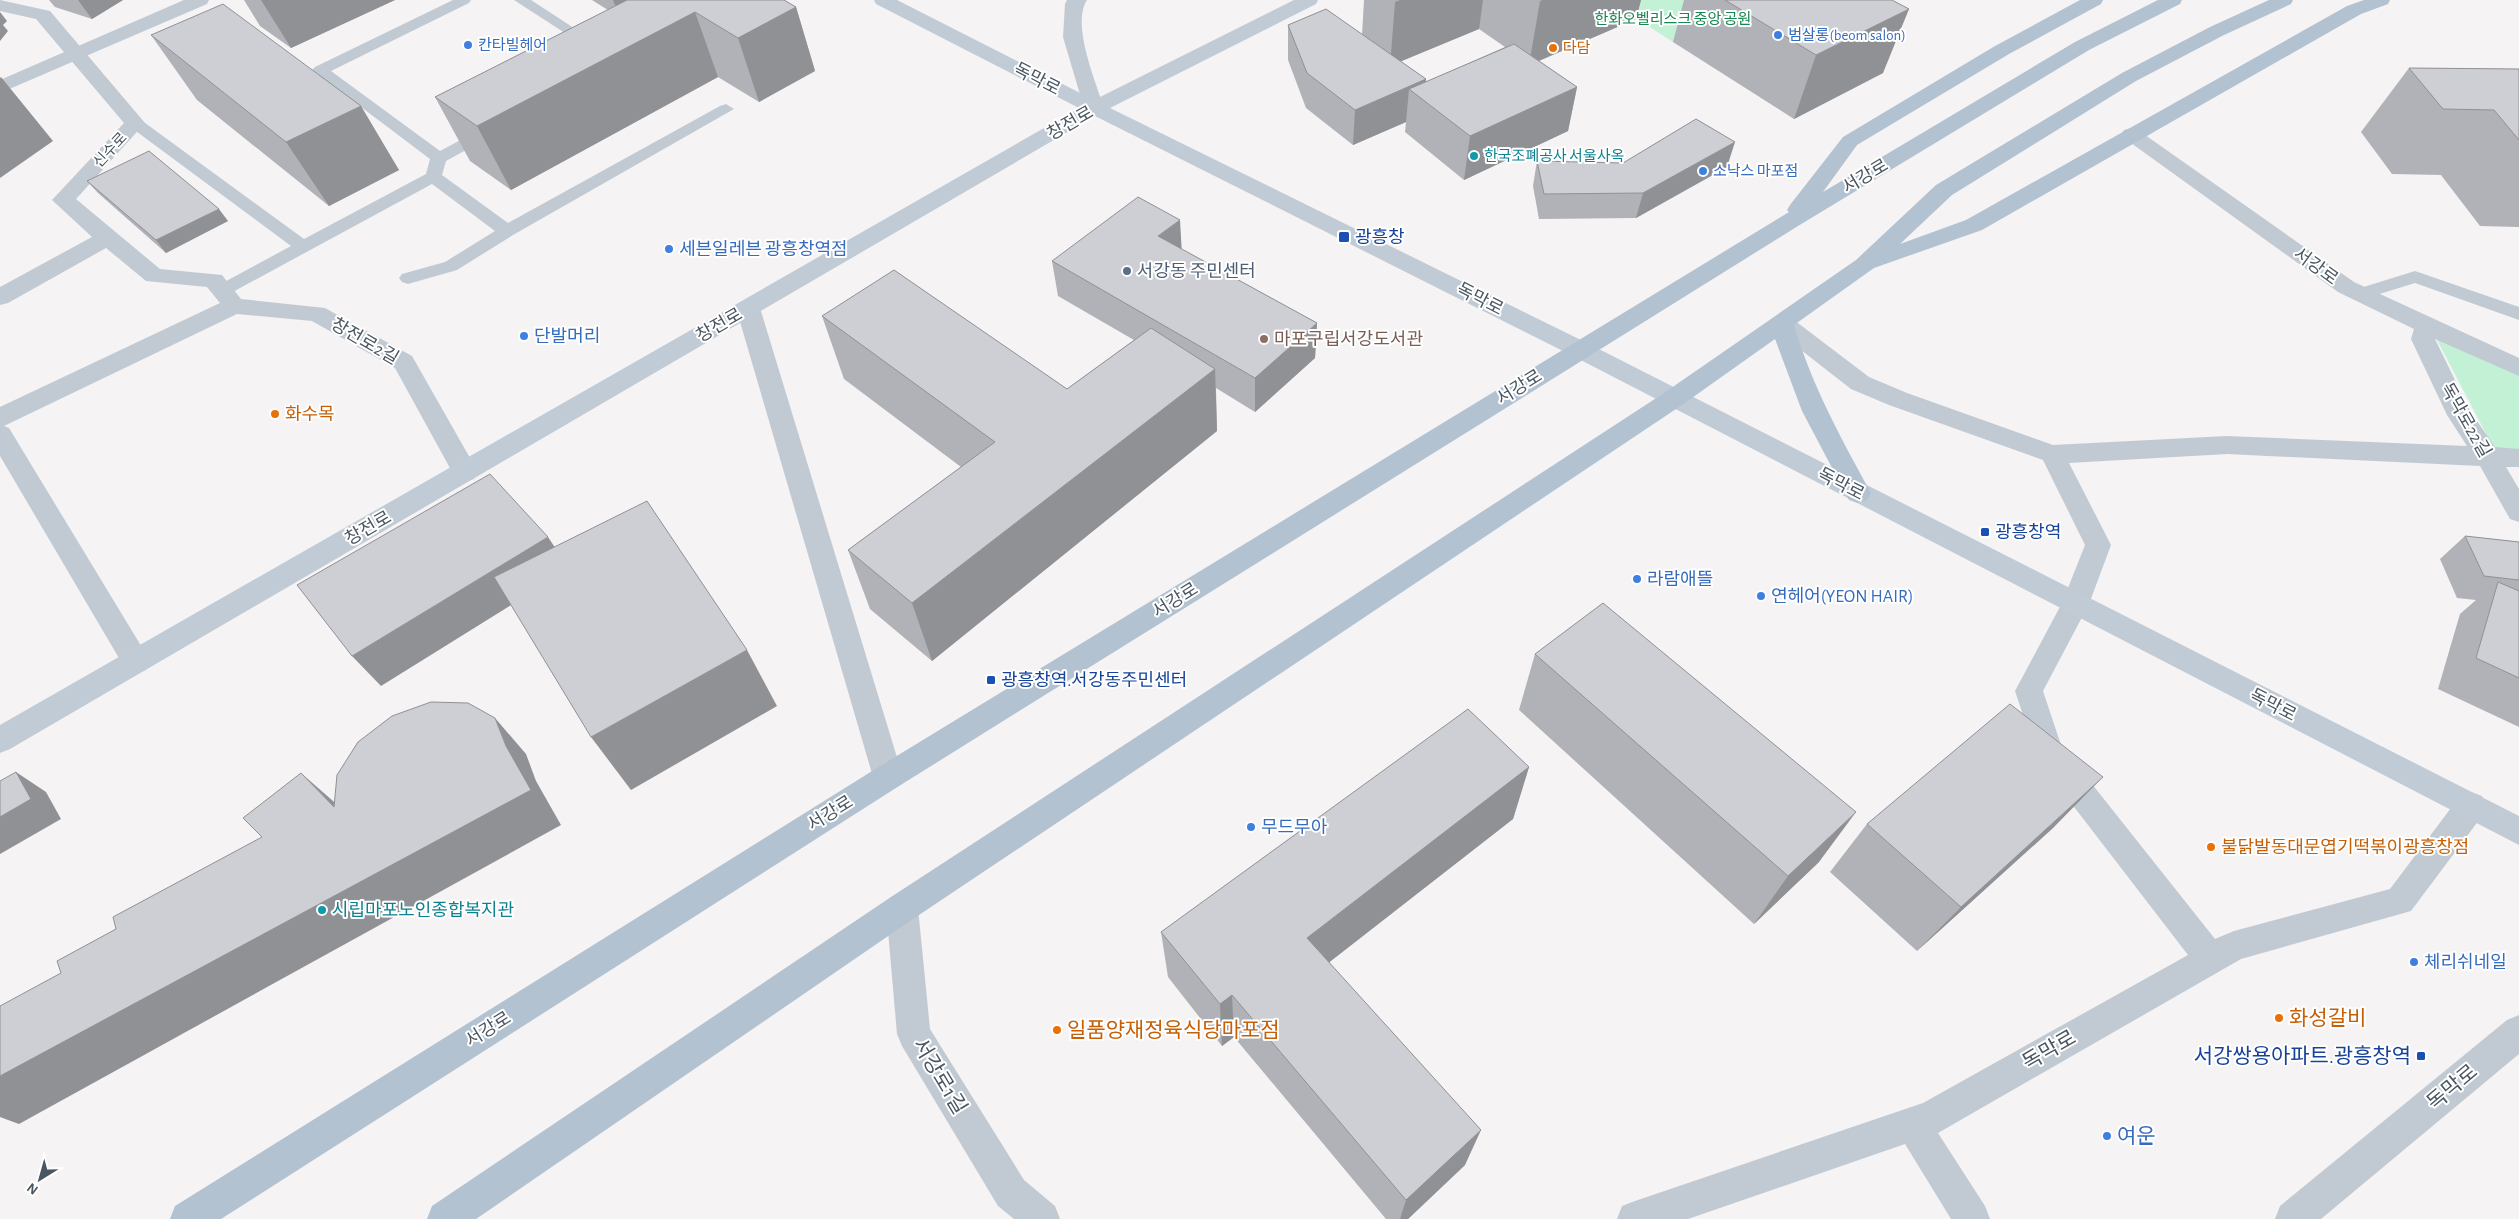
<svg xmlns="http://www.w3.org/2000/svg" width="2519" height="1219" viewBox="0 0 2519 1219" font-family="'Alegreya Sans','Noto Sans KR',sans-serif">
<rect width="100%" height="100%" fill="#f5f3f3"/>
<g fill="#c3f1d5">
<path d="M1608,0H1760L1673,42Z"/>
<path d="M2435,336L2519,375V451L2494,449Z"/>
</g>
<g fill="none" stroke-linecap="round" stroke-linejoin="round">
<g fill="#c1cad2" fill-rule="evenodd">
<path d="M453,0H471L469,3L331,71L440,151L481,129H493L495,132L493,135L446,161L442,175L508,223L720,106L726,104L734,109L513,235L457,270L408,284L402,282L399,278L402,274L445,262L495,231L432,184L229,294H217L214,290L217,286L291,246L129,126L127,123L129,120H141L304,239L426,174L430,159L312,70L315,67Z"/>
<path d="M514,0H531L600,45L593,49L588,48Z"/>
<path d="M2415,271L2519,307V320L2415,283L2360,300L2354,298L2351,294L2354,290Z"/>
</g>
<g fill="#c1cad2" fill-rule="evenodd">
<path d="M0,0L50,11L145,123L76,199L160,269L222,275L241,299L325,308L412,356L478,472L474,479L465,482L456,479L395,368L312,321L237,314L4,426L9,428L146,654L150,662L146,670L136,674L126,670L0,456V407L220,303L207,287L146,281L106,248L8,303L0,305V287L92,237L52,200L124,123L36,19L0,11Z"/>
<path d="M1067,0H1087C1071,24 1096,82 1104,108L1101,112L1094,114L1087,112L1084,108L1063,37L1065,4Z"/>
<path d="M2131,128L2138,130L2354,282L2519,358V376L2435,339L2470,411L2495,447L2519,449V467H2506L2519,489V522L2510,519L2480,466L2227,454L2069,463L2111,545L2089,604L2043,691L2061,745L2215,939L2234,931L2390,889L2460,796L2471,792L2482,796L2486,806L2482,816L2411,911L2241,959L1938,1133L1985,1206L1990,1219H1951L1905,1144L1688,1219H1617L1622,1206L1635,1201L1923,1103L2188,955L2038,760L2015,691L2062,603L2085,545L2043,460L1889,405L1851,389L1774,329L1770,323L1774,317L1782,315L1790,317L1869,377L1907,393L2053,445L2227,436L2467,446L2447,415L2411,339L2414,329L2338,292L2124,138L2121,134L2124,130Z"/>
<path d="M748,300L756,302L760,308L903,777L899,786L888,790L877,786L873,777L736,308L740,302Z"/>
<path d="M902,893L913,897L918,908L930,1029L1024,1180L1055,1206L1060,1219H1014L998,1206L902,1046L897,1034L886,908L891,897Z"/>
<path d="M2519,1015V1054L2321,1219H2275L2280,1206L2507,1020Z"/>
</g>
<path fill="#c1cad2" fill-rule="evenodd" d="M184,0H209L207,4L0,93V80Z"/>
<path fill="#c1cbd6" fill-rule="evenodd" d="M874,0H897L1094,100L1294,0H1318L1316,4L1110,108L1589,344L2519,816V845L1573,356L1095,116L10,749L0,753V725L1079,108L876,4Z"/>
<g fill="#b3c2d1" fill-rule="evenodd">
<path d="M2080,0H2103L2101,4L2009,54L1857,145L1823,192L2075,42L2158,0H2182L2180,4L2089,50L1798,226L899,786L221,1219H170L175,1206L877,768L1789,212L1787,210L1790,205L1843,137L1995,46Z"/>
<path d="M2269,0H2293L2291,4L2224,35L2136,81L1952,195L1900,244L1966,220L2347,6L2364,0H2390L2388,4L2361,14L1982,230L1874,268L1794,325C1812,386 1841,438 1871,493L1867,500L1858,503L1849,500L1802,411L1775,339L1682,405L913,919L476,1219H427L432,1206L891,897L1664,393L1856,260L1936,185L2122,73L2210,27Z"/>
</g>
</g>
<g fill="#b0b2b7" fill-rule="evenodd">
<path d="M49,0H123L92,19L55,7Z"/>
<path d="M244,0H395L291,48L260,26Z"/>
<path d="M592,0H784L796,7L815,71L759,102L718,77L511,190L470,161L435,97L608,10Z"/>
<path d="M1364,0H1641L1636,19L1539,61L1577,87L1568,131L1464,180L1405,132L1406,122L1353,145L1306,108L1288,60V25L1362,35ZM1479,29L1505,47L1426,82V79L1400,61Z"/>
<path d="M1684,0H1892L1883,73L1794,119L1673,42Z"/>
<path d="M151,35L270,39L399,170L329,206L197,100Z"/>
<path d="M2409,68L2519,69V227L2480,226L2441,175L2392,174L2361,132Z"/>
<path d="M1537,161L1727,167L1636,218L1539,219L1533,186Z"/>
<path d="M87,181L228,221L166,253L98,193Z"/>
<path d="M1181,249L1317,323L1315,358L1255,412L1216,388L1217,431L932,661L870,609L848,550L961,467L844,379L822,316L1067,389L1134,340L1058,296L1052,261Z"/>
<path d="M2465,536L2519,542V727L2438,689L2460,614L2476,600L2457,598L2440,559Z"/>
<path d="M1535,654L1819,862L1754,924L1519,710Z"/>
<path d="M1529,767L1513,819L1329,962L1465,1165L1408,1219H1386L1234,1037L1222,1046L1168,977L1161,932Z"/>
<path d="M1867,824L2054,827L1917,951L1830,872Z"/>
</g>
<g fill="#909195">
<path d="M78,0H123L92,19Z"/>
<path d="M261,0H395L291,48Z"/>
<path d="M613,0H626L631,12L620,17Z"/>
<path d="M1400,0H1483L1479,29L1390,66L1395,2Z"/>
<path d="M1543,0H1641L1636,19L1529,65L1540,1Z"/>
<path d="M796,7L815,71L759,102L738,38Z"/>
<path d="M1909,9L1883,73L1794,119L1816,55Z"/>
<path d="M0,12L7,21L3,25L8,31L0,41Z"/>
<path d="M695,12L718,77L511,190L477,126Z"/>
<path d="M1,77L53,141L0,178V78Z"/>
<path d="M1426,79L1424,100L1409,89L1406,122L1353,145L1355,110Z"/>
<path d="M1577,87L1568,131L1464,180L1470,136Z"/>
<path d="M361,106L399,170L329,206L286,142Z"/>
<path d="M1735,142L1727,167L1636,218L1643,193Z"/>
<path d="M219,209L228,221L166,253L156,240Z"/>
<path d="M1180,220L1182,255L1158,236Z"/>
<path d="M1317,323L1315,358L1255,412V378Z"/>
<path d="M1215,369L1217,431L932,661L912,603Z"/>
<path d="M548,537L569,569L381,686L352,656Z"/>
<path d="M747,650L777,706L631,790L591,737Z"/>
<path d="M495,718L526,754L536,781L561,825L19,1124L0,1117V1076L506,746Z"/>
<path d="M1529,767L1513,819L1304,982L1307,938Z"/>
<path d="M16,772L46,792L61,819L0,854V817Z"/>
<path d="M301,773L341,808L334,807Z"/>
<path d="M2103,777L2054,827L1917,951L1961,907Z"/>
<path d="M1856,812L1819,862L1754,924L1788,876Z"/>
<path d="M1232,995L1234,1037L1222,1046L1220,1004Z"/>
<path d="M1481,1130L1465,1165L1408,1219H1400L1406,1200Z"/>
</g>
<g fill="#cdcfd5" stroke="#909195">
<path d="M627,0H784L796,7L738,38L695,12L477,126L435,97Z"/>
<path d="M1725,0H1892L1909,9L1816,55Z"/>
<path d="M223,4L361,106L286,142L151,35Z"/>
<path d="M1326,9L1426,79L1355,110L1307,73L1288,25Z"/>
<path d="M1514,44L1577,87L1470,136L1409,89Z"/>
<path d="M2409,68L2519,69V140L2494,110L2443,109Z"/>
<path d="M1696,119L1735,142L1643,193L1544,194L1537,161L1623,163Z"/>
<path d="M149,151L219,209L156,240L87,181Z"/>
<path d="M1138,197L1180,220L1158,236L1317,323L1255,378L1052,261Z"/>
<path d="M894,270L1067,389L1151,328L1215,369L912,603L848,550L995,442L822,316Z"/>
<path d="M490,474L548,537L352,656L297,585Z"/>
<path d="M647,501L747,650L591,737L494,577Z"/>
<path d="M2465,536L2519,542V580L2484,576Z"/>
<path d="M2498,582L2519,591V678L2476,658Z"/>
<path d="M1603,603L1856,812L1788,876L1535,654Z"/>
<path d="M431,702L468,703L495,718L506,746L531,790L0,1076V1006L61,973L57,961L116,929L113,917L262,837L243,818L301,773L334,807L337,775L358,742L392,716Z"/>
<path d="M2010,704L2103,777L1961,907L1867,824Z"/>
<path d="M1468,709L1529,767L1307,938L1481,1130L1406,1200L1232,995L1220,1004L1161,932Z"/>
<path d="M16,772L31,799L0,817V781Z"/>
</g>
<g fill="#3f7fe0" stroke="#fff" stroke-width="2">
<circle cx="1778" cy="35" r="5"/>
<circle cx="468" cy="45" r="5"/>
<circle cx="1703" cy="171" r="5"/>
<circle cx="669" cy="249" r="5"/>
<circle cx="524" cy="336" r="5"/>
<circle cx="1637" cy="579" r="5"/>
<circle cx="1761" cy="596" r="5"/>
<circle cx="1251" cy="827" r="5"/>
<circle cx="2414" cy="962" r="5"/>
<circle cx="2107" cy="1136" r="5"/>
</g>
<g fill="#e8710a" stroke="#fff" stroke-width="2">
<circle cx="1553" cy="48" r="5"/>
<circle cx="275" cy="414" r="5"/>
<circle cx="2211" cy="847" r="5"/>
<circle cx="2279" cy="1018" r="5"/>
<circle cx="1057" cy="1030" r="5"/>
</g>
<g fill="#0f9aa8" stroke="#fff" stroke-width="2">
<circle cx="1474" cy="156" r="5"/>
<circle cx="322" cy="910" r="5"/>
</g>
<g fill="#1a4fb4" stroke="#fff" stroke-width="2">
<rect x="1338" y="231" width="12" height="12" rx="2.5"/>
<rect x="1980" y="527" width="10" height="10" rx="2.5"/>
<rect x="986" y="675" width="10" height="10" rx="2.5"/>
<rect x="2416" y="1051" width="10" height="10" rx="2.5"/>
</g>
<circle fill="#5c6f8a" stroke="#fff" stroke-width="2" cx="1127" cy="271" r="5"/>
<circle fill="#8d6e63" stroke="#fff" stroke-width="2" cx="1264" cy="339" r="5"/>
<g text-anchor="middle" stroke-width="4" stroke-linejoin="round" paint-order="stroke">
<g font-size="15" fill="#17864f" stroke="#fff">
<text x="1673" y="24">한화오벨리스크 중앙 공원</text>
</g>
<g font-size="15" fill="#366cbe" stroke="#fff" text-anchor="start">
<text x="1788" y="40">범살롱(beom salon)</text>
<text x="478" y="50">칸타빌헤어</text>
<text x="1713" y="176">소낙스 마포점</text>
</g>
<g font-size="15" fill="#c56008" stroke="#fff" text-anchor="start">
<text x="1563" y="53">다담</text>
</g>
<g font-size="15" fill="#4a5661" stroke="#fff">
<text transform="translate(110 150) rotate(-47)" y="5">신수로</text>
</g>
<g font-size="15" fill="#0d838f" stroke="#fff" text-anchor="start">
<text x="1484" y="161">한국조폐공사 서울사옥</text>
</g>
<g font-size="18" fill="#4a5661" stroke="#fff">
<text transform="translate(1037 79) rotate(27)" y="6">독막로</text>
<text transform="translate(1070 123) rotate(-30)" y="6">창전로</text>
<text transform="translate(1865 176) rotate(-31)" y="6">서강로</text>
<text transform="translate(2316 266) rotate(36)" y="6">서강로</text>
<text transform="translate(1480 299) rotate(27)" y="6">독막로</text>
<text transform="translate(719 325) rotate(-30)" y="6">창전로</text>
<text transform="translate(365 341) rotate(30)" y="6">창전로2길</text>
<text transform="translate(1519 387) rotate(-32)" y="6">서강로</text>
<text transform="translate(2466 420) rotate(60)" y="6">독막로22길</text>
<text transform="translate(1841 484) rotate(27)" y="6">독막로</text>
<text transform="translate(368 528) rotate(-30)" y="6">창전로</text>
<text transform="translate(1175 600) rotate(-32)" y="6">서강로</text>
<text transform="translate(2273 705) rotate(27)" y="6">독막로</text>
<text transform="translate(830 813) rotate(-32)" y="6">서강로</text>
<text transform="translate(488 1029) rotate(-32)" y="6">서강로</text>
</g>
<g font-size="18" fill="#164399" stroke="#fff" text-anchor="start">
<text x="1355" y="243">광흥창</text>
<text x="1995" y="538">광흥창역</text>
<text x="1001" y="686">광흥창역.서강동주민센터</text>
</g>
<g font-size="18" fill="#366cbe" stroke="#fff" text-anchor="start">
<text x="679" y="255">세븐일레븐 광흥창역점</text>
<text x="534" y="342">단발머리</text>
<text x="1647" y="585">라람애뜰</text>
<text x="1771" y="602">연헤어(YEON HAIR)</text>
<text x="1261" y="833">무드무아</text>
<text x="2424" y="968">체리쉬네일</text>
</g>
<g font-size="18" fill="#4e5e75" stroke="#fff" text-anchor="start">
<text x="1137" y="277">서강동 주민센터</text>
</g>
<g font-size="18" fill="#785e54" stroke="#fff" text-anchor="start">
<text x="1274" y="345">마포구립서강도서관</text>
</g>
<g font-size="18" fill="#c56008" stroke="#fff" text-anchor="start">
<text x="285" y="420">화수목</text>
<text x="2221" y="853">불닭발동대문엽기떡볶이광흥창점</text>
</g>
<g font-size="18" fill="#0d838f" stroke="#fff" text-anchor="start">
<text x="332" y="916">시립마포노인종합복지관</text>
</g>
<g font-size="21" fill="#c56008" stroke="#fff" text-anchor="start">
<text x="2289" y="1025">화성갈비</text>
<text x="1067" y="1037">일품양재정육식당마포점</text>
</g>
<g font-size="21" fill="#4a5661" stroke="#fff">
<text transform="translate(2049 1050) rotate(-30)" y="7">독막로</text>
<text transform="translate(940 1076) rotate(59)" y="7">서강로1길</text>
<text transform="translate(2452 1087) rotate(-40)" y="7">독막로</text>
</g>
<g font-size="21" fill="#164399" stroke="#fff" text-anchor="end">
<text x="2411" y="1063">서강쌍용아파트.광흥창역</text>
</g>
<g font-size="21" fill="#366cbe" stroke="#fff" text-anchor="start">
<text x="2117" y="1143">여운</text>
</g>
</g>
<g transform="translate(40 1179) rotate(217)" stroke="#ffffff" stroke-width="4" paint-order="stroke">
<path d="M0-4L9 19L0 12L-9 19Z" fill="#4a5661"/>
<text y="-8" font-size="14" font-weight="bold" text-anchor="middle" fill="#4a5661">N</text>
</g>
</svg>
